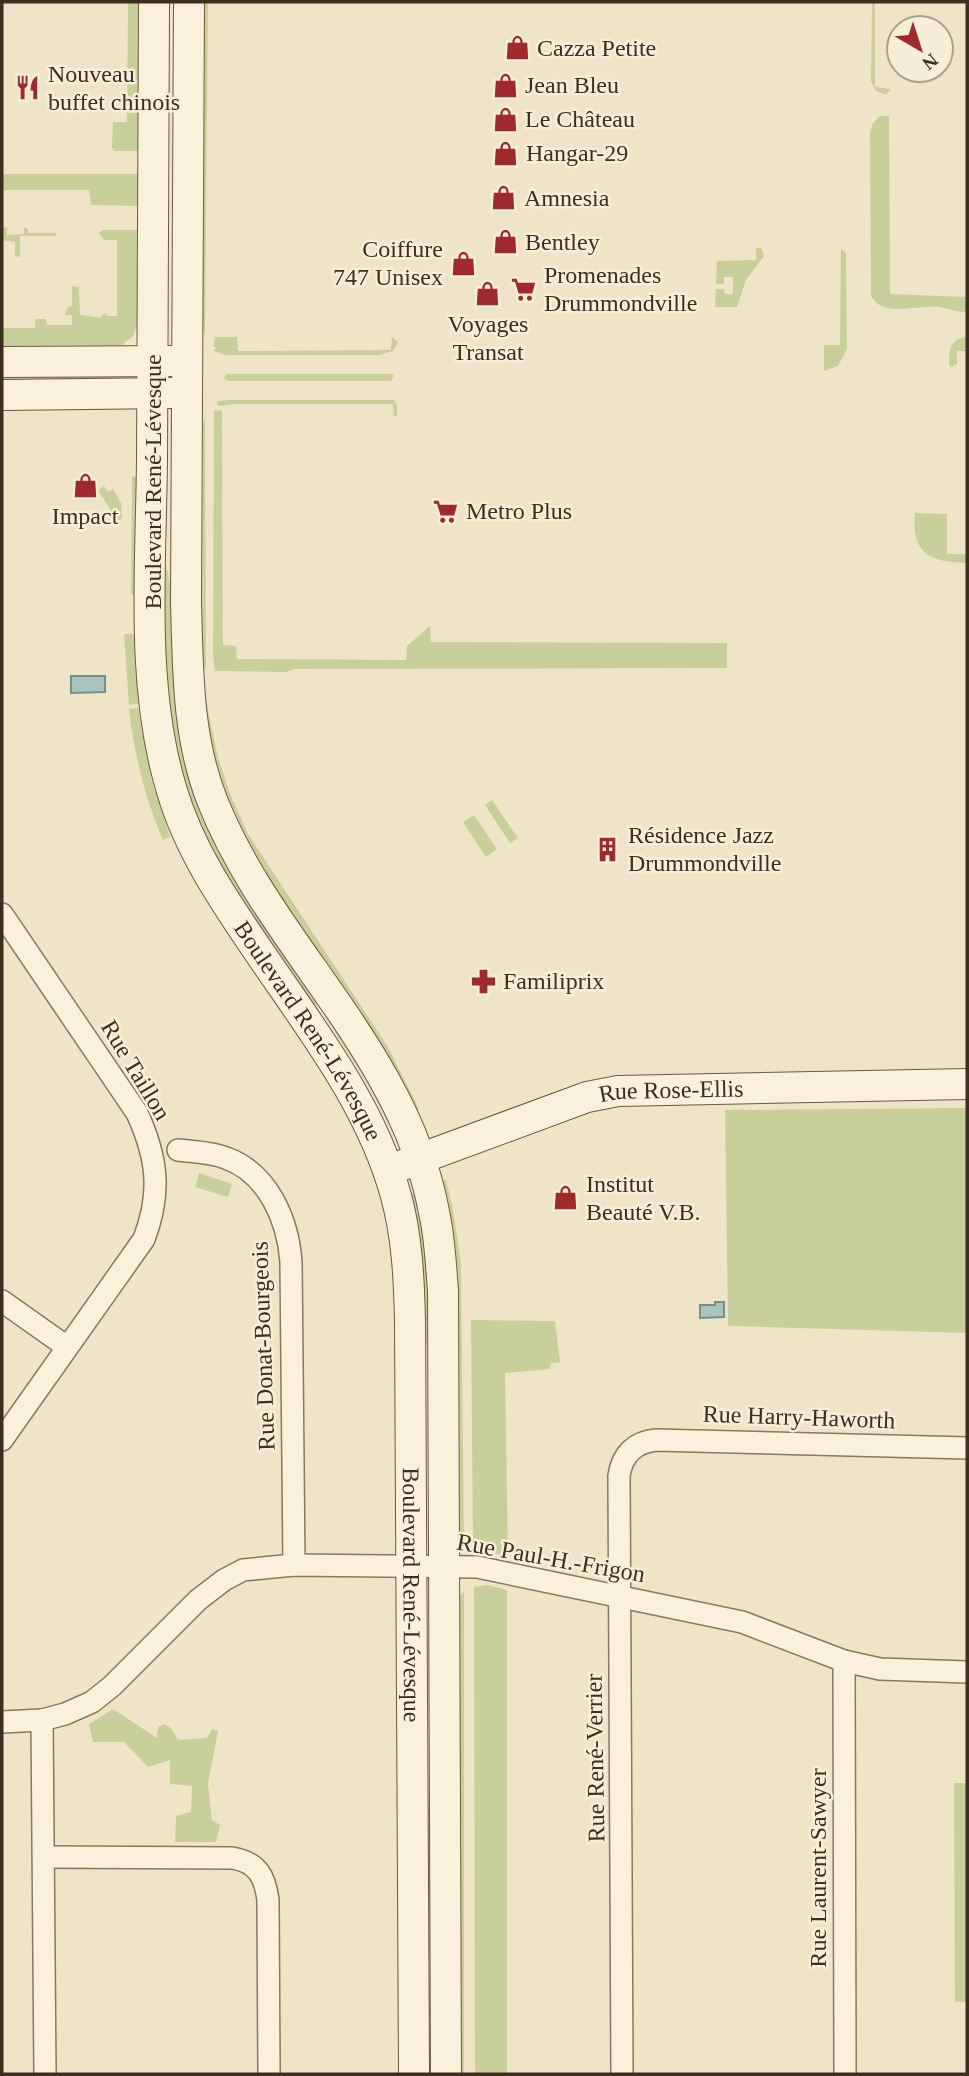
<svg xmlns="http://www.w3.org/2000/svg" width="969" height="2076" viewBox="0 0 969 2076" font-family="Georgia,serif">
<rect width="100%" height="100%" fill="#f0e4c8"/>
<g fill="#c9cf9b">
<path d="M128,2H138V151H114L112,148L113,122H127Z"/>
<path d="M203,2H208L205,337L203,325Z"/>
<path d="M872,2H875V87L891,89L886,95L876,91L871,81Z"/>
<path d="M880,116H889L890,294L967,297V312C957,312 950,309 940,307C920,304 880,319 871,295L870,133L873,123Z"/>
<path d="M2,174H138V206L91,205L89,190H2Z"/>
<path d="M7,227V235L24,234V227L28,229V233H56V236H20V257L15,256V242L2,240V228Z"/>
<path d="M102,230H138L137,325L133,336L122,345L2,346V328H35V319H46L47,325H72V315H65L68,307L72,306V286L79,287L80,315L101,318L102,315L107,313V316H117V240H104L99,233Z"/>
<path d="M756,247L762,249L764,256L746,280L737,307H715L716,289H724L725,294H733V277H724V284H716L717,261L756,260Z"/>
<path d="M841,249L846,253L847,349L838,366L824,371V345H840Z"/>
<path d="M215,337H237L238,351L391,350L392,337L398,342L393,351L379,355H226L214,351L216,348L213,346Z"/>
<path d="M967,337V351H957V364L952,367L949,365C949,349 950,339 967,337Z"/>
<path d="M2,372L130,374V381L2,383Z"/>
<path d="M226,374H392L394,376L391,381H228L224,379Z"/>
<path d="M232,400H394L397,406V416H394L393,404H236L218,406L217,401Z"/>
<path d="M222,410L223,645L236,646L237,659L406,660L407,646L430,626L431,642L727,643V668L294,669L286,672L215,671L213,655L214,411Z"/>
<path d="M205,417L206,668L202,669L203,424Z"/>
<path d="M137,476L136,599L131,593L132,477Z"/>
<path d="M104,486L108,492L113,489L121,503L122,518L114,525L115,517L98,490Z"/>
<path d="M915,513L947,514V554H967V563C931,562 911,555 915,513Z"/>
<path d="M162,571H168L174,619L179,714L363,1064L392,1123L389,1125L368,1084L318,1005L309,1004L198,832L167,723Z"/>
<path d="M124,634H135L138,704L129,705Z"/>
<path d="M204,701L207,705L218,758L231,796L248,834L388,1047L419,1109L416,1110C384,1042 339,981 297,919C275,887 252,855 236,819C218,781 210,741 204,701Z"/>
<path d="M138,708L152,781L170,837L163,840C145,798 134,753 129,709Z"/>
<path d="M492,800L518,838L510,843L485,805Z"/>
<path d="M474,815L497,849L486,857L463,822Z"/>
<path d="M967,1108V1333L728,1326L725,1110Z"/>
<path d="M199,1173L232,1184L228,1197L195,1187Z"/>
<path d="M446,1180L453,1209L461,1264L464,1540L459,1535L441,1182Z"/>
<path d="M416,1193L431,1272L428,1359L410,1194Z"/>
<path d="M471,1320L555,1321L560,1362L551,1363L550,1369L505,1373L508,1556L473,1549Z"/>
<path d="M487,1585L507,1590V2074H475L474,1587Z"/>
<path d="M464,1592V2074H458L457,1603L459,1596Z"/>
<path d="M113,1709L157,1738L158,1727L164,1724L171,1728L178,1740L207,1738L212,1729L218,1731L208,1784L212,1820L220,1825L216,1842H175L176,1816L191,1812L192,1786L170,1784V1760L148,1767L124,1742H93L89,1724Z"/>
<path d="M954,1783H967V2002H955Z"/>
<path d="M427,1785L433,1868L435,2074H424Z"/>
</g>
<g fill="#a9c4bc" stroke="#6f938a" stroke-width="2">
<path d="M71,676H105V692L71,693Z"/>
<path d="M715,1302H724V1317L700,1318V1305H715Z"/>
</g>
<g fill="none" stroke-linecap="round" stroke-linejoin="round">
<defs>
<g id="street">
<path d="M2,914L137,1113C157,1157 162,1192 144,1239L2,1440"/>
<path d="M178,1150C194,1152 211,1152 226,1158C268,1173 288,1220 291,1262L294,1565"/>
<path d="M2,1301L67,1347"/>
<path d="M844,1661L845,2074"/>
<path d="M42,1720L45,2074"/>
<path d="M2,1722L42,1720L65,1714L92,1702L112,1686L198,1600L224,1580L243,1570L294,1565L477,1567L742,1622L844,1661L880,1669L967,1672"/>
<path d="M44,1857L232,1858C257,1862 265,1876 268,1900L269,2074"/>
<path d="M622,2074L619,1476C622,1454 635,1442 656,1440L967,1448"/>
</g>
<g id="secondary">
<path id="s1" d="M154,2C154,154 154,307 152,460C151,568 140,687 172,791C189,849 223,899 257,949C309,1026 371,1104 396,1196C407,1236 409,1278 410,1320L414,2074"/>
<path d="M189,2L186,602C188,669 187,736 212,800C253,904 333,986 386,1083C409,1124 427,1172 435,1217C440,1241 441,1266 443,1291L446,2074"/>
<path d="M2,362L174,361"/>
<path d="M2,395L173,393"/>
<path id="s2" d="M400,1166L587,1097L618,1091L967,1084"/>
</g>
</defs>
<use href="#street" stroke="#8d765c" stroke-width="24"/>
<use href="#secondary" stroke="#6f573f" stroke-width="32"/>
<use href="#street" stroke="#faf1dc" stroke-width="21"/>
<use href="#secondary" stroke="#faf1dc" stroke-width="30"/>
</g>
<defs>
<symbol id="shop-bare" viewBox="-9 -9 18 18"><path d="M-5-2.5h2.3a2.7 3.5 0 0 1 5.4 0H5L5.5 6h-11ZM-1.5-2.5h3a1.5 2.3 0 0 0-3 0Z" fill="#9e2a2b" stroke="#f7eed8" stroke-width="2.5" paint-order="stroke"/></symbol>
<symbol id="restaurant-bare" viewBox="-9 -9 18 18"><path d="M-5-6h1v4h1v-4h1v4h1v-4h1v5L-1.5 .5V6h-2V.5L-5-1ZM5-6V6H3V1.5H1.5Q1.5-4 5-6Z" fill="#9e2a2b" stroke="#f7eed8" stroke-width="2.5" paint-order="stroke"/></symbol>
<symbol id="supermarket-bare" viewBox="-9 -9 18 18"><path d="M-6-5.5h2.5l.6 2H6L4.5 2H-2.5L-4.4-4H-6ZM-1.5 3.2a1.3 1.3 0 1 0 .1 0ZM3 3.2a1.3 1.3 0 1 0 .1 0Z" fill="#9e2a2b" stroke="#f7eed8" stroke-width="2.5" paint-order="stroke"/></symbol>
<symbol id="building-bare" viewBox="-9 -9 18 18"><path d="M-4-6H4V6H1V3H-1V6H-4ZM-2.5-4.3h1.7v1.8h-1.7ZM.8-4.3h1.7v1.8H.8ZM-2.5-1h1.7V.8h-1.7ZM.8-1h1.7V.8H.8Z" fill="#9e2a2b" stroke="#f7eed8" stroke-width="2.5" paint-order="stroke"/></symbol>
<symbol id="pharmacy-bare" viewBox="-9 -9 18 18"><path d="M-2-6h4v4h4v4h-4v4h-4v-4h-4v-4h4Z" fill="#9e2a2b" stroke="#f7eed8" stroke-width="2.5" paint-order="stroke"/></symbol>
</defs>
<g fill-rule="evenodd">
<use href="#shop-bare" x="500" y="30" width="35" height="35"/>
<use href="#shop-bare" x="488" y="68" width="35" height="35"/>
<use href="#restaurant-bare" x="10" y="70" width="35" height="35"/>
<use href="#shop-bare" x="488" y="102" width="35" height="35"/>
<use href="#shop-bare" x="488" y="136" width="35" height="35"/>
<use href="#shop-bare" x="486" y="180" width="35" height="35"/>
<use href="#shop-bare" x="488" y="224" width="35" height="35"/>
<use href="#shop-bare" x="446" y="246" width="35" height="35"/>
<use href="#supermarket-bare" x="506" y="272" width="35" height="35"/>
<use href="#shop-bare" x="470" y="276" width="35" height="35"/>
<use href="#shop-bare" x="68" y="468" width="35" height="35"/>
<use href="#supermarket-bare" x="428" y="494" width="35" height="35"/>
<use href="#building-bare" x="590" y="832" width="35" height="35"/>
<use href="#pharmacy-bare" x="466" y="964" width="35" height="35"/>
<use href="#shop-bare" x="548" y="1180" width="35" height="35"/>
</g>
<g text-anchor="middle" stroke-width="5" stroke-linejoin="round" paint-order="stroke">
<g font-size="24" fill="#3d2e20" stroke="#f7eed8" text-anchor="start">
<text x="537" y="56">Cazza Petite</text>
<text x="48" y="82">Nouveau<tspan x="48" dy="28">buffet chinois</tspan></text>
<text x="525" y="93">Jean Bleu</text>
<text x="525" y="127">Le Château</text>
<text x="526" y="161">Hangar-29</text>
<text x="524" y="206">Amnesia</text>
<text x="525" y="250">Bentley</text>
<text x="443" y="257" text-anchor="end">Coiffure<tspan x="443" dy="28">747 Unisex</tspan></text>
<text x="544" y="283">Promenades<tspan x="544" dy="28">Drummondville</tspan></text>
<text x="488" y="332" text-anchor="middle">Voyages<tspan x="488" dy="28">Transat</tspan></text>
<text x="466" y="519">Metro Plus</text>
<text x="85" y="524" text-anchor="middle">Impact</text>
<text x="628" y="843">Résidence Jazz<tspan x="628" dy="28">Drummondville</tspan></text>
<text x="503" y="989">Familiprix</text>
<text x="586" y="1192">Institut<tspan x="586" dy="28">Beauté V.B.</tspan></text>
</g>
<g font-size="24" fill="#3d2e20" stroke="#f7eed8">
<text transform="translate(153 482) rotate(-90)" y="8">Boulevard René-Lévesque</text>
<text dy="8" stroke="none"><textPath href="#s1" startOffset="1068">Boulevard René-Lévesque</textPath></text>
<text transform="translate(136 1070) rotate(59)" y="8">Rue Taillon</text>
<text dy="8" stroke="none"><textPath href="#s2" startOffset="284">Rue Rose-Ellis</textPath></text>
<text transform="translate(263 1346) rotate(-92)" y="8">Rue Donat-Bourgeois</text>
<text transform="translate(799 1417) rotate(2)" y="8">Rue Harry-Haworth</text>
<text transform="translate(551 1558) rotate(10)" y="8">Rue Paul-H.-Frigon</text>
<text dy="8" stroke="none"><textPath href="#s1" startOffset="1656">Boulevard René-Lévesque</textPath></text>
<text transform="translate(595 1758) rotate(-91)" y="8">Rue René-Verrier</text>
<text transform="translate(818 1868) rotate(-90)" y="8">Rue Laurent-Sawyer</text>
</g>
</g>
<rect width="969" height="2076" fill="none" stroke="#3d2e20" stroke-width="7"/>
<g transform="translate(920 49) rotate(141)"><circle r="33" fill="#f7eed8" stroke="#ada18e" stroke-width="2"/>
<path d="M0-5L12 26L0 18L-12 26Z" fill="#9e2a2b"/>
<text y="-10" font-size="19" font-weight="bold" text-anchor="middle" fill="#3d2e20">N</text>
</g>
</svg>
